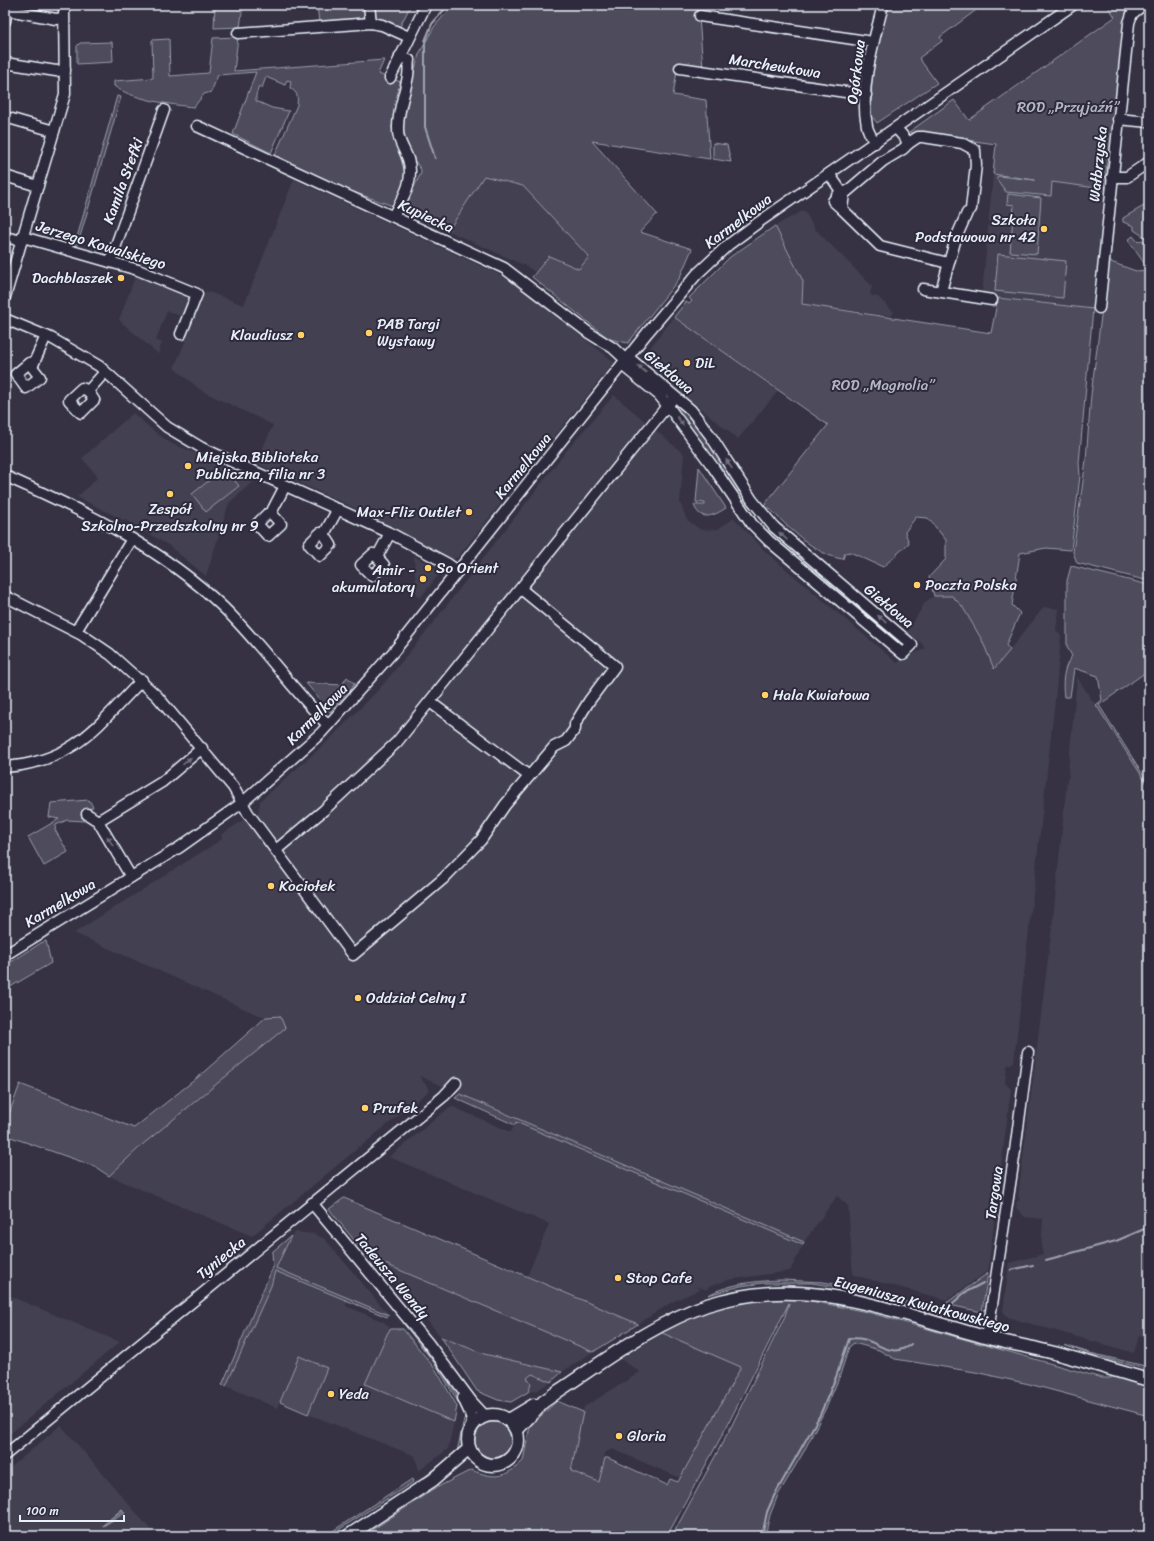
<svg xmlns="http://www.w3.org/2000/svg" width="1154" height="1541" viewBox="0 0 1154 1541" font-family="Sriracha,sans-serif">
<rect width="100%" height="100%" fill="#363244"/>
<filter id="ink" filterUnits="userSpaceOnUse"><feTurbulence type="fractalNoise" baseFrequency=".025" numOctaves="2"/><feDisplacementMap in="SourceGraphic" scale="8" xChannelSelector="R" yChannelSelector="G"/><feConvolveMatrix kernelMatrix="1 2 1 2 8 2 1 2 1" color-interpolation-filters="sRGB"/></filter>
<g filter="url(#ink)">
<g fill="#433f51">
<path d="M993,174L1104,189L1093,309L982,295Z"/>
<path d="M484,176L523,186L589,257L579,269L549,256L535,272L526,266L448,231Z"/>
<path d="M294,179L511,280L614,362L458,557L451,560L359,510L256,463L273,425L202,391L174,368L206,291L244,305Z"/>
<path d="M804,210L815,229L872,286L870,295L878,297L894,312L891,316L802,304L803,281L775,226Z"/>
<path d="M135,277L142,279L146,277L184,292L189,303L183,317L167,311L156,340L162,343L158,354L119,320Z"/>
<path d="M674,317L778,391L738,439L654,371L656,354L649,349Z"/>
<path d="M614,395L684,454L680,502L687,520L701,530L718,529L734,518L767,553L897,663L925,648L919,641L907,633L925,602L934,596H952L962,606L982,640L994,669L1044,607L1059,609L1056,630L1061,636L1055,701L1014,1062L1007,1066L1005,1083L1011,1089L988,1271L947,1300L853,1275L848,1206L837,1196L804,1242L419,1076L430,1090L360,1147L358,1146L357,1149L252,1236L109,1176L280,1016L266,1017L256,1014L74,933L222,839L221,835L246,818L257,819L260,801L328,741L380,688L426,632L567,450Z"/>
<path d="M133,413L155,432L172,444L198,454L255,480L229,503L206,576L168,545L132,524L129,521L123,520L77,497L98,477L82,458Z"/>
<path d="M414,556L441,572L420,598L416,594Z"/>
<path d="M1077,677L1149,787V1339L1139,1336L1134,1353L1007,1317L1003,1311L1009,1263L1043,1254L1041,1247L1043,1219L1025,1217L1016,1208L1017,1201H1019L1020,1198L1018,1197L1053,919L1067,780L1069,776L1068,772Z"/>
<path d="M451,1106L511,1132L516,1122L803,1245L790,1271L728,1280L708,1287L707,1290L696,1286L701,1289L674,1301L638,1324L527,1276L549,1224L389,1157Z"/>
<path d="M296,1232L314,1234L325,1239L389,1315L276,1268L291,1236Z"/>
<path d="M378,1261L593,1352L562,1372L484,1354L441,1337Z"/>
<path d="M275,1271L347,1301L346,1306L384,1322L391,1329L388,1332L365,1384L454,1422L448,1449L419,1471L415,1456L308,1414L327,1368L299,1356L277,1408L226,1386L271,1286Z"/>
<path d="M5,1294L120,1342L5,1438Z"/>
<path d="M660,1332L741,1366L680,1478L612,1449L605,1453L599,1483L570,1471L584,1407L640,1372L619,1358Z"/>
<path d="M533,1374L551,1382L536,1391L528,1392L531,1384L527,1378Z"/>
<path d="M61,1425L156,1536H5V1472Z"/>
</g>
<g fill="#4d4b5c" stroke="#9a9eaa">
<path d="M215,5H243L240,27L214,28Z"/>
<path d="M317,5H365L364,18L319,22Z"/>
<path d="M373,5H411L399,28L374,16Z"/>
<path d="M453,5H698L703,68L678,65L673,95L706,100L710,159L592,141L657,214L640,232L692,249L679,279L628,343L609,339L532,277L549,256L579,269L589,257L523,186L484,176L448,231L402,211L421,173V170L404,144L402,134L404,111L419,54L434,27Z"/>
<path d="M887,5H983L940,37L942,41L919,58L937,83L877,123L871,115L872,76Z"/>
<path d="M1107,5H1127L1110,161H1107L1104,189L1052,182L1051,196L1006,192L996,178L998,176L1035,180L993,174L996,144L909,132L954,100L969,120L1115,17Z"/>
<path d="M238,37L234,71L384,60L378,74L401,82L392,128L405,173V185L394,205L393,206L351,191L275,155L297,105C298,96 298,93 290,88L291,81L287,80L285,85L266,77L262,88L259,86L256,95V101L272,108L289,111L271,153L233,134L256,72L218,75L211,92L204,94L194,107C172,105 131,99 114,86V81L153,78L152,40L169,39L170,76L209,73L213,38Z"/>
<path d="M112,42L113,62L77,64V46L80,43Z"/>
<path d="M117,96L121,97L77,247L74,248Z"/>
<path d="M713,143L727,145L731,162L713,159Z"/>
<path d="M1008,194L1041,198L1037,254L1010,252L1014,205L1007,204Z"/>
<path d="M1149,203V240L1134,230V226L1123,222V218Z"/>
<path d="M775,226L803,281L802,304L991,333L998,298L1093,309L1079,463L1080,476L1071,550L1046,548L1020,553L1012,605L1020,613L1006,645L1010,650L994,669L982,640L962,606L952,596H934L929,577L946,559V540L928,518L916,517L905,532L909,543L883,567L850,552L845,553L843,559C815,556 784,523 765,504L828,425L674,317L686,302L689,304L692,301L689,298L730,257Z"/>
<path d="M1133,236L1138,242L1142,240L1149,244V581L1077,563L1073,552L1086,460L1091,395L1108,261L1136,271L1149,270L1128,240Z"/>
<path d="M998,254L1066,261L1063,298L995,291Z"/>
<path d="M680,408C694,412 730,474 740,490V492L735,490C717,463 697,438 678,411Z"/>
<path d="M699,467L726,508C715,515 700,523 694,505H705V503L696,502Z"/>
<path d="M225,468L239,486L206,512L192,494Z"/>
<path d="M1071,566L1149,585V670L1099,705L1149,784V787L1096,705L1102,700L1098,676L1074,668L1070,697H1064C1062,683 1063,667 1072,656L1067,647V581Z"/>
<path d="M347,677L355,684L330,712L306,683L342,685Z"/>
<path d="M89,800L93,807L81,814L85,821L67,820L56,825L55,830L68,852L44,866L28,837L59,819L49,817L51,803Z"/>
<path d="M46,941L51,963L5,990V966L41,943Z"/>
<path d="M280,1016L285,1028L142,1145L109,1176L94,1166L5,1135V1125L20,1084L134,1128L197,1078L266,1017Z"/>
<path d="M460,1094L781,1232L804,1242L803,1245L516,1122L515,1125L455,1098Z"/>
<path d="M344,1198L638,1324L593,1352L378,1261L367,1256L329,1209Z"/>
<path d="M291,1236L276,1268L389,1315L387,1317L275,1271L271,1286L226,1386L222,1385L273,1267L272,1252Z"/>
<path d="M988,1273L982,1312L945,1304Z"/>
<path d="M782,1280L823,1282L852,1287L949,1313L938,1312L852,1289L811,1283H763L741,1286L708,1295C731,1283 757,1281 782,1280Z"/>
<path d="M785,1285L834,1289L943,1315V1317L933,1316L844,1293L697,1303L734,1291Z"/>
<path d="M791,1297L867,1312L1102,1378H1111L1112,1375L1149,1385V1416L1029,1384L975,1372L895,1359L879,1350L854,1343L849,1347L839,1378L827,1406L803,1453L778,1495L770,1515L765,1536H672L731,1427L785,1316L789,1303L727,1426L667,1536H363L434,1489L471,1470C495,1479 504,1479 523,1461L530,1426L557,1401L583,1412L571,1471L599,1482L605,1458H608L667,1485L670,1479L678,1482L741,1367L660,1332C689,1318 719,1304 751,1300C764,1298 778,1298 791,1297Z"/>
<path d="M403,1323L407,1325L432,1356L465,1408L461,1407L438,1368Z"/>
<path d="M391,1329H403L436,1370L457,1406L454,1422L365,1384L388,1332Z"/>
<path d="M441,1337L484,1354L562,1372L551,1382L532,1374L527,1378L531,1384L528,1392L511,1402L498,1400L477,1391Z"/>
<path d="M1064,1345L1090,1353L1149,1367V1370L1092,1355Z"/>
<path d="M299,1356L327,1368L308,1414L280,1402Z"/>
<path d="M466,1416L468,1422L464,1433L463,1448L425,1479L423,1478L457,1452L464,1419Z"/>
<circle cx="494" cy="1441" r="19"/>
<path d="M412,1479L413,1482L329,1536H325Z"/>
</g>
<path fill="#70717f" stroke="#a0a4af" d="M122,1509L125,1513L103,1526V1525Z"/>
<g fill="none" stroke-linecap="round" stroke-linejoin="round">
<g stroke="#a0a4af" stroke-width="2">
<path d="M435,158L425,127V41L432,24L448,5"/>
<path d="M1046,1260L1116,1241L1149,1227"/>
<path d="M1011,1270L1033,1265"/>
<path d="M951,1305L964,1293L983,1283"/>
<path d="M762,1536L767,1512L774,1496L820,1415L836,1377L849,1339C873,1333 888,1363 911,1344"/>
</g>
<defs>
<g id="minor">
<path d="M369,5L371,23"/>
<path d="M700,16L873,42"/>
<path d="M5,21L7,10L56,19L63,18"/>
<path d="M238,33L371,23L382,25L409,37"/>
<path d="M5,63L56,71L65,70"/>
<path d="M680,68L866,95"/>
<path d="M390,78L426,5"/>
<path d="M5,117L54,131"/>
<path d="M1118,119L1149,122"/>
<path d="M197,126L504,268L589,333L613,348L626,360"/>
<path d="M896,128L909,143L918,137H923L962,143L975,150L976,165L971,209"/>
<path d="M875,143C872,137 868,132 867,126C859,88 874,41 883,5"/>
<path d="M5,176L38,186"/>
<path d="M1112,177H1127L1149,162"/>
<path d="M832,178L841,191"/>
<path d="M844,194L842,209L880,246L948,263"/>
<path d="M844,194L883,161L903,149L909,143"/>
<path d="M842,209L833,201L841,191L844,194"/>
<path d="M393,216C403,198 415,181 408,159C404,148 397,140 398,127C398,110 405,93 408,76C409,71 408,65 409,60L400,56"/>
<path d="M5,237L22,241"/>
<path d="M23,237L138,270L197,294L181,334"/>
<path d="M110,262L164,110"/>
<path d="M923,289L992,300"/>
<path d="M941,291L956,238L967,213"/>
<path d="M5,297L65,94L64,5"/>
<path d="M1099,308L1129,23L1132,14L1143,5"/>
<path d="M5,319L51,338L99,366L167,427L202,448L390,533L448,564L458,571"/>
<path d="M622,365L659,395L668,406L713,467L752,524L769,541L903,654L912,645L774,527L752,500L710,435L691,410L628,357"/>
<path d="M32,367L40,377L26,388L16,374L29,363L32,367L46,336"/>
<path d="M88,391L94,400L81,413L69,400L82,388L88,391L105,372"/>
<path d="M5,476C84,511 161,547 224,608C261,644 291,688 328,725"/>
<path d="M271,513L281,524L268,536L257,524L267,514L271,513L285,486"/>
<path d="M324,534L331,545L320,556L309,544L320,533L324,534L338,509"/>
<path d="M377,557L384,565L372,576L361,565L373,554L377,557L390,533"/>
<path d="M5,596L82,635L110,654L157,696L233,787L248,813L353,955L443,879L481,840L505,805L554,747L566,741L575,729V724L589,701L615,666L521,589"/>
<path d="M76,631L132,539"/>
<path d="M430,702L529,776"/>
<path d="M5,767C74,762 97,726 142,680"/>
<path d="M87,814L98,821"/>
<path d="M276,850L324,810L397,742L671,401"/>
<path d="M131,877L98,821L162,782L202,748"/>
<path d="M5,955L180,847L242,803L321,733L395,650L647,333L697,274L728,245L759,222L1073,5"/>
<path d="M312,1203L428,1343L472,1402L485,1416"/>
<path d="M987,1338L1015,1151L1028,1052"/>
<path d="M463,1398L470,1413L473,1425"/>
<path d="M5,1455L444,1096L456,1083"/>
</g>
<g id="major">
<circle cx="493" cy="1440" r="25"/>
<path d="M509,1420L534,1405"/>
<path d="M517,1430L543,1402L557,1392C604,1361 652,1324 707,1305C804,1273 885,1310 978,1335C1000,1342 1023,1345 1046,1351C1080,1359 1115,1371 1149,1380"/>
<path d="M348,1536L433,1480L469,1449"/>
</g>
</defs>
<use href="#minor" stroke="#e8f1f8" stroke-width="13"/>
<use href="#major" stroke="#e8f1f8" stroke-width="15"/>
<use href="#minor" stroke="#2f2a3d" stroke-width="10"/>
<use href="#major" stroke="#2f2a3d" stroke-width="12"/>
</g>
<defs><path id="oneway-solid" d="M-6-.8H1V-3.2L6.5 0L1 3.2V.8H-6Z"/></defs>
<g fill="#70707e">
<use href="#oneway-solid" transform="translate(642 369) rotate(-139)"/>
<use href="#oneway-solid" transform="translate(680 421) rotate(55)"/>
<use href="#oneway-solid" transform="translate(729 464) rotate(-123)"/>
<use href="#oneway-solid" transform="translate(783 536) rotate(-137)"/>
<use href="#oneway-solid" transform="translate(882 619) rotate(-140)"/>
<use href="#oneway-solid" transform="translate(187 761) rotate(-41)"/>
<use href="#oneway-solid" transform="translate(110 841) rotate(-121)"/>
</g>
</g>
<g fill="#ffd166" stroke="#2f2a3d" stroke-width="1.5">
<circle cx="1044" cy="229" r="4"/>
<circle cx="121" cy="278" r="4"/>
<circle cx="369" cy="333" r="4"/>
<circle cx="301" cy="335" r="4"/>
<circle cx="687" cy="363" r="4"/>
<circle cx="188" cy="466" r="4"/>
<circle cx="170" cy="494" r="4"/>
<circle cx="469" cy="512" r="4"/>
<circle cx="428" cy="568" r="4"/>
<circle cx="423" cy="579" r="4"/>
<circle cx="917" cy="585" r="4"/>
<circle cx="765" cy="695" r="4"/>
<circle cx="271" cy="886" r="4"/>
<circle cx="358" cy="998" r="4"/>
<circle cx="365" cy="1108" r="4"/>
<circle cx="618" cy="1278" r="4"/>
<circle cx="331" cy="1394" r="4"/>
<circle cx="619" cy="1436" r="4"/>
</g>
<g text-anchor="middle" stroke-width="4" stroke-linejoin="round" paint-order="stroke">
<g font-size="15" fill="#e8f1f8" stroke="#2f2a3d">
<text transform="translate(775 66) rotate(9)" y="5">Marchewkowa</text>
<text transform="translate(856 72) rotate(-83)" y="5">Ogórkowa</text>
<text transform="translate(1098 164) rotate(-84)" y="5">Wałbrzyska</text>
<text transform="translate(123 181) rotate(-70)" y="5">Kamila Stefki</text>
<text transform="translate(426 216) rotate(25)" y="5">Kupiecka</text>
<text transform="translate(738 221) rotate(-37)" y="5">Karmelkowa</text>
<text transform="translate(101 245) rotate(17)" y="5">Jerzego Kowalskiego</text>
<text transform="translate(669 372) rotate(40)" y="5">Giełdowa</text>
<text transform="translate(523 466) rotate(-51)" y="5">Karmelkowa</text>
<text transform="translate(889 606) rotate(40)" y="5">Giełdowa</text>
<text transform="translate(317 714) rotate(-45)" y="5">Karmelkowa</text>
<text transform="translate(60 903) rotate(-31)" y="5">Karmelkowa</text>
<text transform="translate(994 1193) rotate(-82)" y="5">Targowa</text>
<text transform="translate(221 1258) rotate(-39)" y="5">Tyniecka</text>
<text transform="translate(392 1276) rotate(50)" y="5">Tadeusza Wendy</text>
<text transform="translate(922 1304) rotate(15)" y="5">Eugeniusza Kwiatkowskiego</text>
</g>
<g font-size="15" fill="#b2b7c1" stroke="#2f2a3d">
<text x="1068" y="112">ROD „Przyjaźń”</text>
<text x="883" y="390">ROD „Magnolia”</text>
</g>
<g font-size="15" fill="#e8f1f8" stroke="#2f2a3d" text-anchor="start">
<text x="1036" y="225" text-anchor="end">Szkoła<tspan x="1036" dy="17">Podstawowa nr 42</tspan></text>
<text x="113" y="283" text-anchor="end">Dachblaszek</text>
<text x="377" y="329">PAB Targi<tspan x="377" dy="17">Wystawy</tspan></text>
<text x="293" y="340" text-anchor="end">Klaudiusz</text>
<text x="695" y="368">DiL</text>
<text x="196" y="462">Miejska Biblioteka<tspan x="196" dy="17">Publiczna, filia nr 3</tspan></text>
<text x="170" y="514" text-anchor="middle">Zespół<tspan x="170" dy="17">Szkolno-Przedszkolny nr 9</tspan></text>
<text x="461" y="517" text-anchor="end">Max-Fliz Outlet</text>
<text x="436" y="573">So Orient</text>
<text x="415" y="575" text-anchor="end">Amir -<tspan x="415" dy="17">akumulatory</tspan></text>
<text x="925" y="590">Poczta Polska</text>
<text x="773" y="700">Hala Kwiatowa</text>
<text x="279" y="891">Kociołek</text>
<text x="366" y="1003">Oddział Celny I</text>
<text x="373" y="1113">Prufek</text>
<text x="626" y="1283">Stop Cafe</text>
<text x="339" y="1399">Yeda</text>
<text x="627" y="1441">Gloria</text>
</g>
</g>
<rect width="1154" height="1541" fill="none" stroke="#2f2a3d" stroke-width="20"/>
<rect x="10" y="10" width="1134" height="1521" fill="none" stroke="#e8f1f8" stroke-width="1.5" filter="url(#ink)"/>
<path d="M20 1515v6h104v-6" fill="none" stroke="#e8f1f8" stroke-width="2"/>
<text x="26" y="1515" font-size="12" fill="#e8f1f8" stroke="#2f2a3d" stroke-width="3" paint-order="stroke">100 m</text>
</svg>
